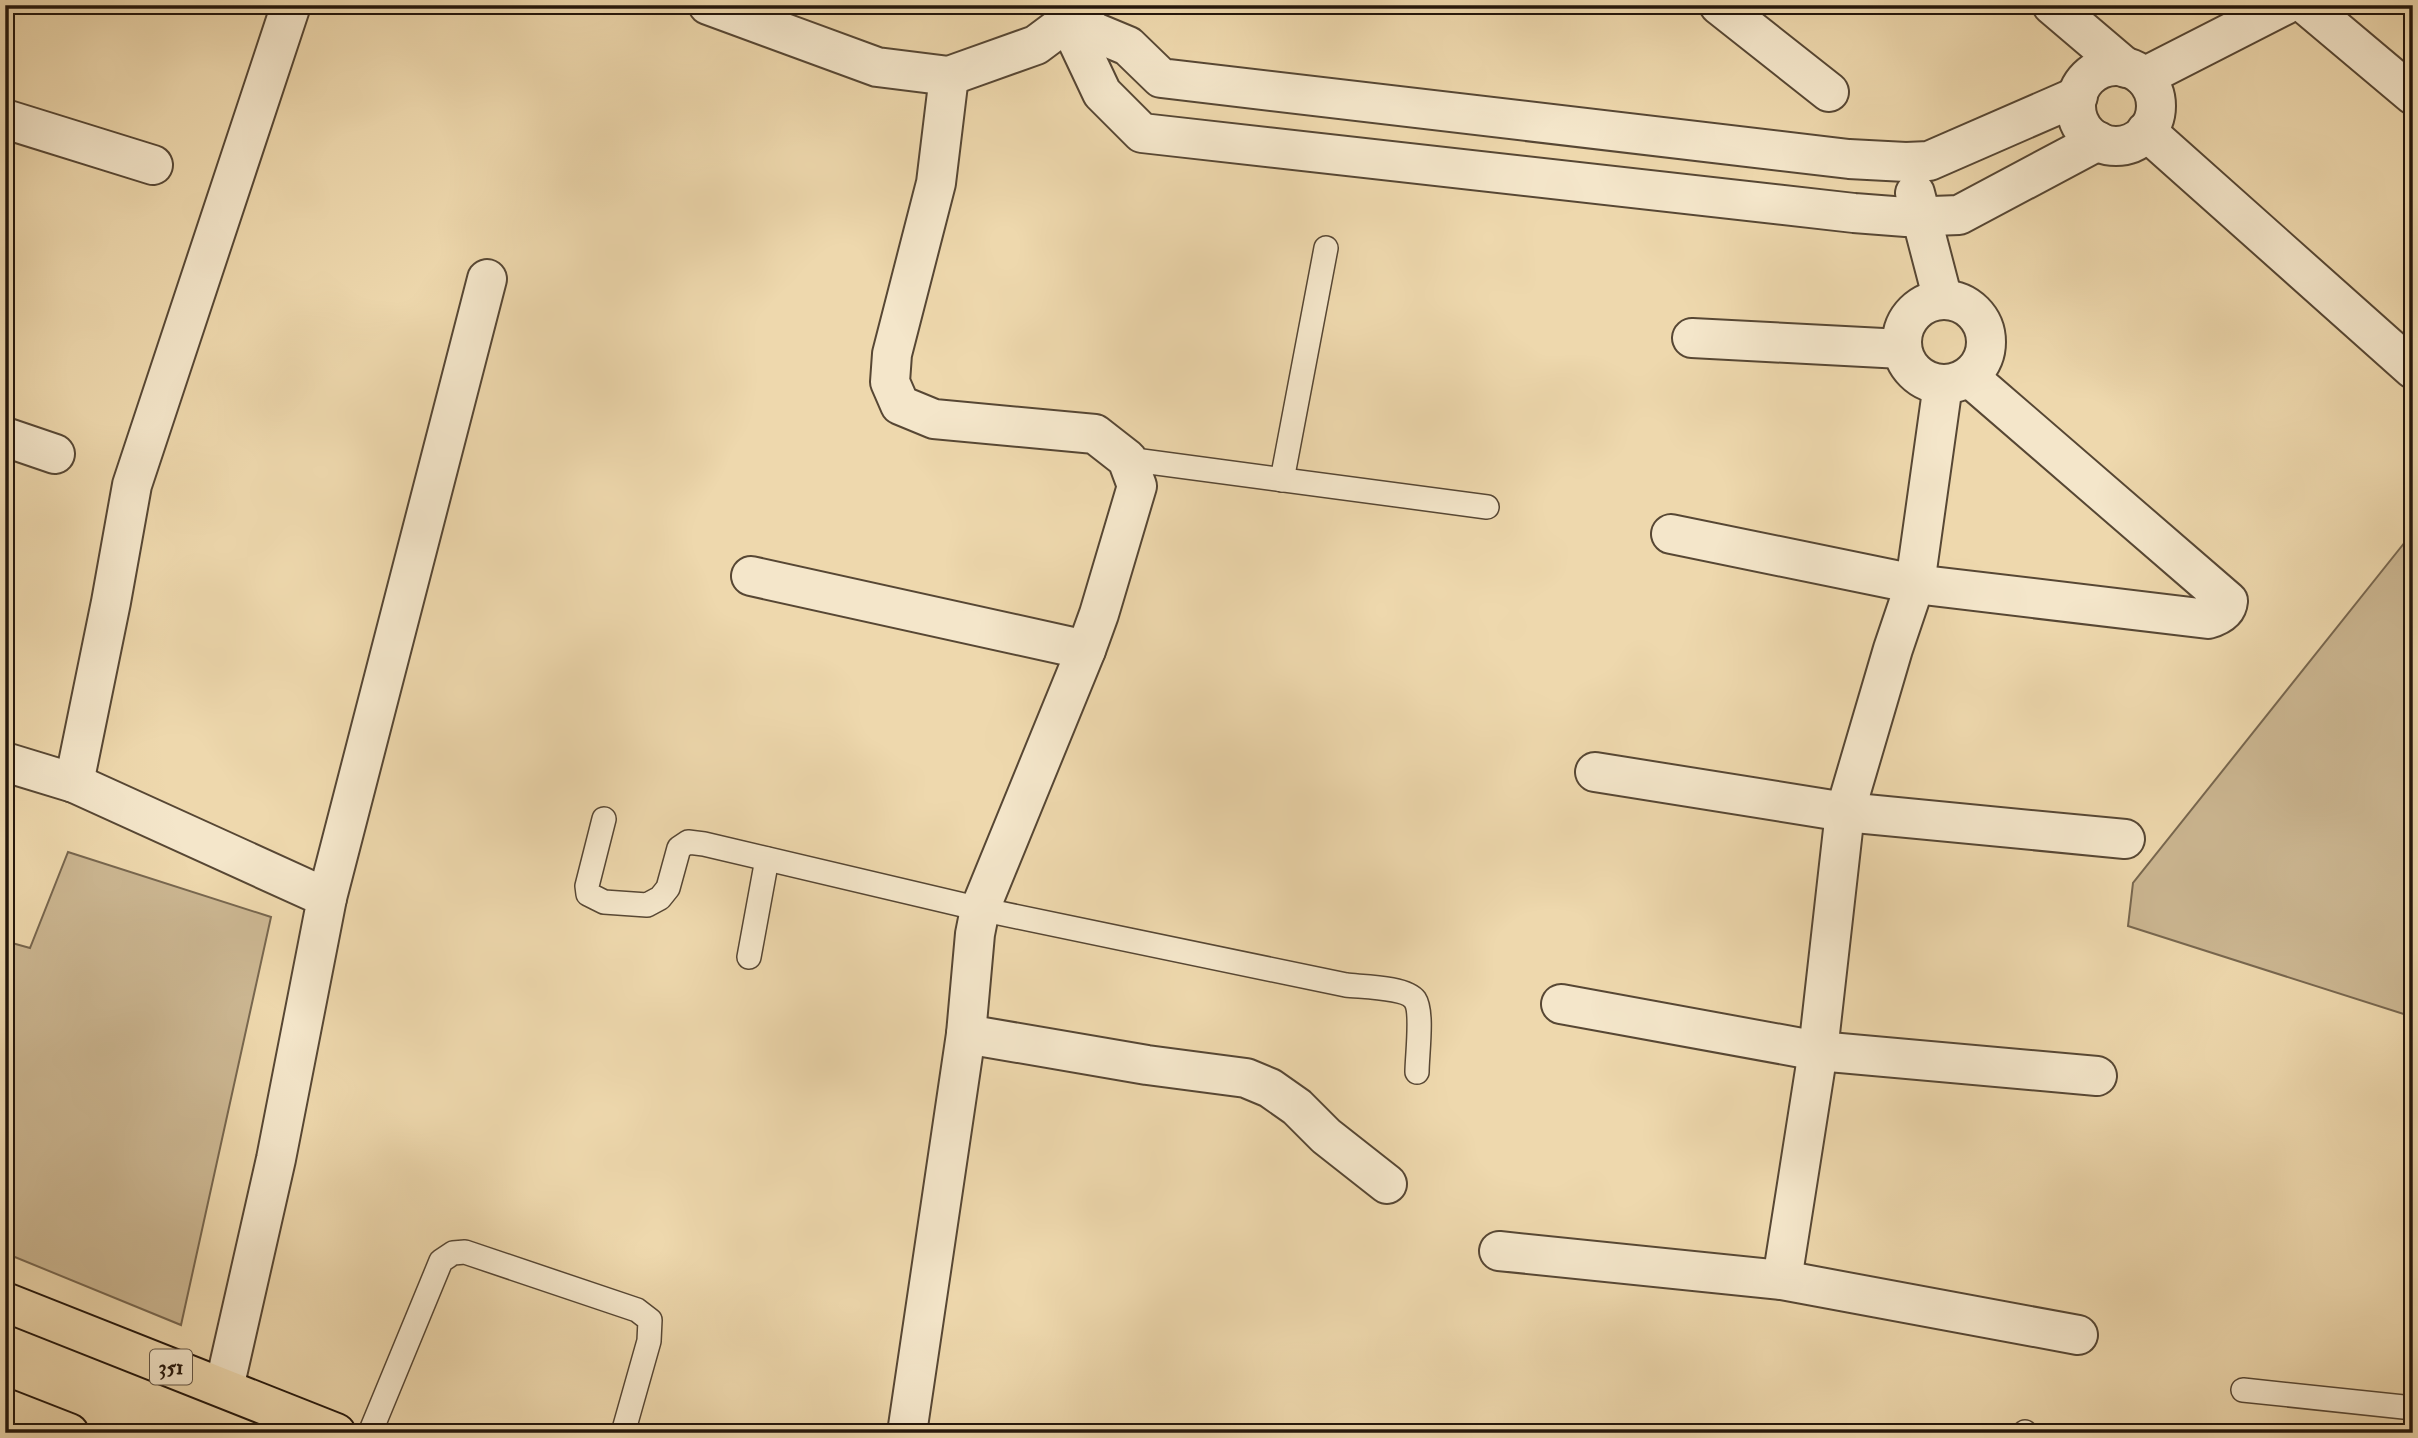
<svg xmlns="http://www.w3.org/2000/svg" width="2418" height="1438" viewBox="0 0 2418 1438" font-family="'IM FELL Double Pica',serif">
<rect width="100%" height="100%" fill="#eed8ad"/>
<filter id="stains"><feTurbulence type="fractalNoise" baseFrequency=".00286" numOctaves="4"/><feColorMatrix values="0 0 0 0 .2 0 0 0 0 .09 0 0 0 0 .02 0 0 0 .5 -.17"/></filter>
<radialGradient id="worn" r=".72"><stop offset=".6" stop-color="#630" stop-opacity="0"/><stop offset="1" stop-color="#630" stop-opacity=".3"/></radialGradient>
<g fill="#ccb792" stroke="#78674f" stroke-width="2">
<path d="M2413,532V1017L2128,926L2133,883Z"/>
<path d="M68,852L271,917L181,1325L5,1253V941L30,948Z"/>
</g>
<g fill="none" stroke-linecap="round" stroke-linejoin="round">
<defs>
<g id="lane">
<path d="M1127,459L1487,507"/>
<path d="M1282,480L1326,248"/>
<path d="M604,819L587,886L588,894L604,902L647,905L660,898L668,888L679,848L688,842L704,844L980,909L1346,985C1362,987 1406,987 1415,1000C1423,1012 1417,1056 1417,1072"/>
<path d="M749,957L767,859"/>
<path d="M2243,1390L2413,1408"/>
<path d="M370,1433L441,1261L453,1253L465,1252L637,1310L650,1320L649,1341L623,1433"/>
<path d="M2025,1433V1432"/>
</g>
<g id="street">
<path d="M708,5L877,67L949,76L1036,45L1087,7"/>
<path d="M1719,5L1829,92"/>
<path d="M2052,5L2126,68"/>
<path d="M2306,5L2413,95"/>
<path d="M1068,21L1102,93L1142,133L1854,213L1906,217L1959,215L2098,141"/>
<path d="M1068,21L1128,46L1161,78L1849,159L1906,162L1929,161L2078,96"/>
<circle cx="2116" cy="106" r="40"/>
<path d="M2144,77L2285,5"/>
<path d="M5,119L153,165"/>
<path d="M2146,131L2413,369"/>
<path d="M1915,193L1943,300"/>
<circle cx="1944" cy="342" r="42"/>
<path d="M1692,338L1902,349"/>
<path d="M5,437L55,454"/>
<path d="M1671,534L1915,584L2208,619C2218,616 2227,612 2228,601L1969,377"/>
<path d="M751,576L1086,650"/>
<path d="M5,762L74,783L327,898L276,1159L224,1388"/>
<path d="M1595,772L1845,812L2125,839"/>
<path d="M74,783L111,602L132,485L291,5"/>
<path d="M327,898L487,279"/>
<path d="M1561,1004L1818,1051L2097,1076"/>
<path d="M966,1034L1147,1065L1246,1078L1270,1088L1297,1107L1326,1136L1387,1184"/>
<path d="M1499,1251L1782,1280L2078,1335"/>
<path d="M1782,1280L1818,1051L1845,812L1893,649L1915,584L1943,384"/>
<path d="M907,1433L966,1034L975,934L980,909L1086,650L1099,614L1137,486L1127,459L1095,434L934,419L900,405L890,382L892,354L936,183L949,76"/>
</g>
<g id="primary">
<path d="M5,1302L336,1433"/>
<path d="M5,1408L69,1433"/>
</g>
</defs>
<use href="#lane" stroke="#574734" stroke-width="26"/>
<use href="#street" stroke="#574734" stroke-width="42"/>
<use href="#primary" stroke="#25170c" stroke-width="42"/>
<use href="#lane" stroke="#f4e6ca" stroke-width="23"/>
<use href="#street" stroke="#f4e6ca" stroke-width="38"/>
<use href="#primary" stroke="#eed8ad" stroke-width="38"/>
</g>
<g text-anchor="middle" stroke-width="5" stroke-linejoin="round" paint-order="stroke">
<rect fill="#f4e6ca" stroke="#635545" stroke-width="2" x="150" y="1349.5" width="42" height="35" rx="5"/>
<g font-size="21" font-weight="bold" fill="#25170c">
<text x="171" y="1374">351</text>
</g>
</g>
<rect width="2418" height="1438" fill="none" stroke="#eed8ad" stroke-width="28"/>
<rect x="7" y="7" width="2404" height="1424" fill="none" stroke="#25170c" stroke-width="3.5"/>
<rect x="14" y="14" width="2390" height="1410" fill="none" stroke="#25170c" stroke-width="2"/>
<rect width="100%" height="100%" filter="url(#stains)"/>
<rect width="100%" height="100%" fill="url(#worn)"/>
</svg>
